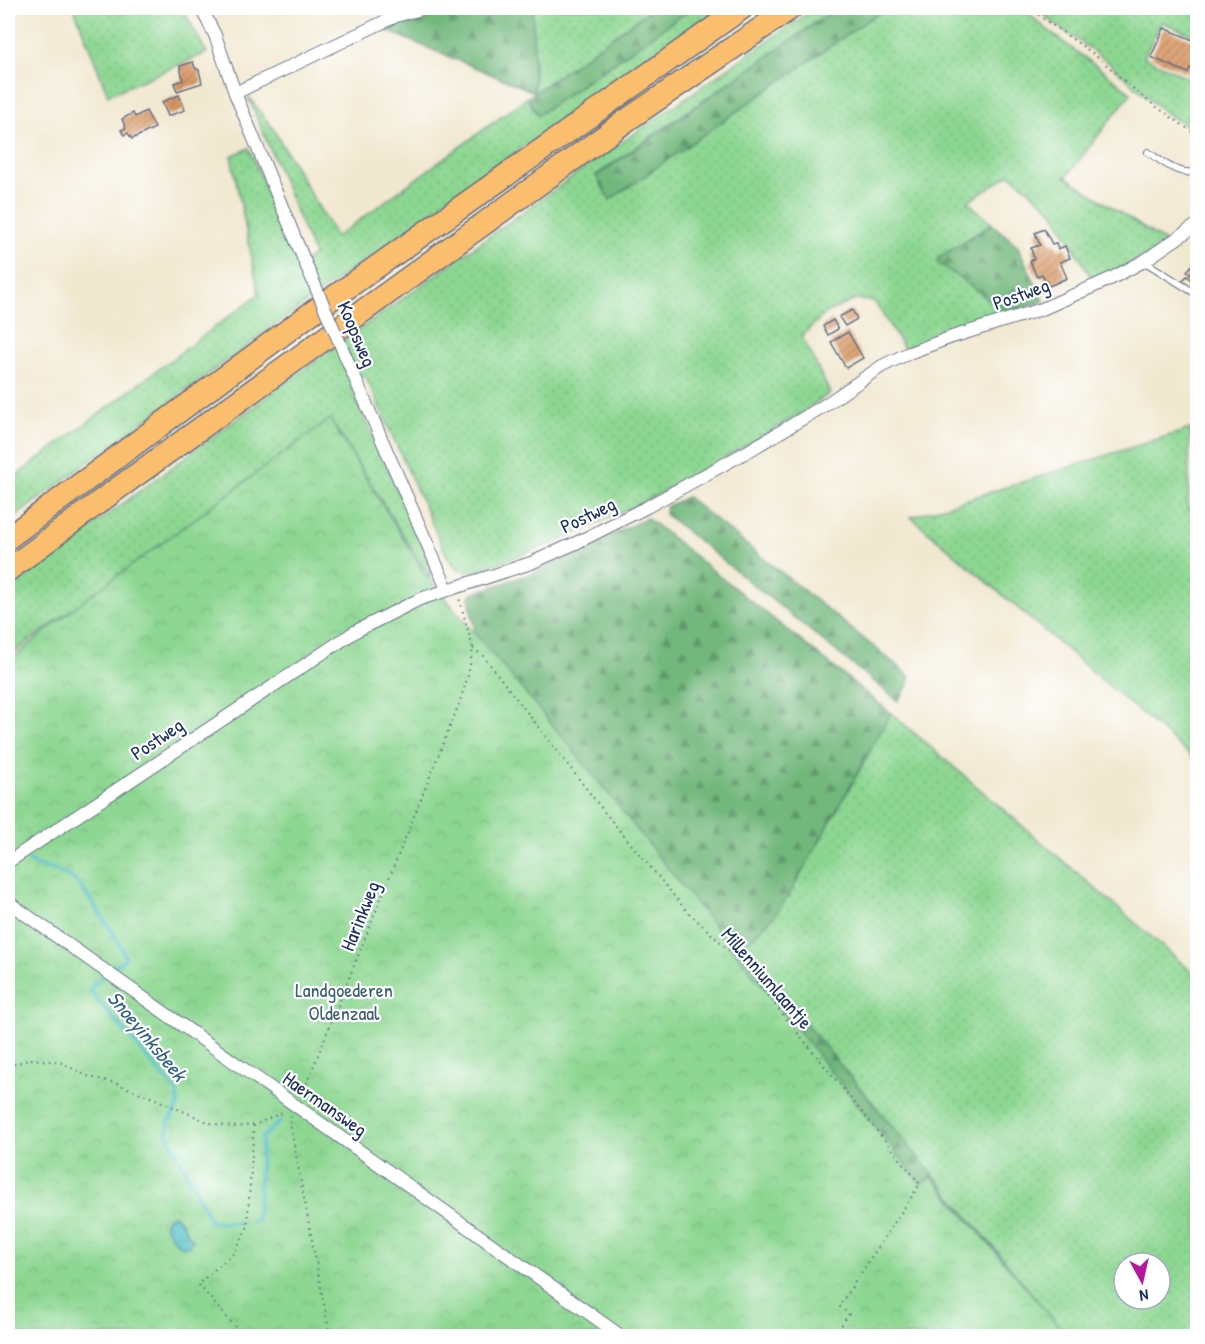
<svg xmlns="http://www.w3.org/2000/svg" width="1205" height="1344" viewBox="0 0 1205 1344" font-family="'Patrick Hand',sans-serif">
<defs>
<pattern id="grass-dots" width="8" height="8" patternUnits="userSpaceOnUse" patternTransform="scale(1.5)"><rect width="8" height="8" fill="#8dd792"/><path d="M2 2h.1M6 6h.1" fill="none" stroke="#79b980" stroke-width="1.8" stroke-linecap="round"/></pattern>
<pattern id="forest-firs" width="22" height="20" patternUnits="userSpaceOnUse" patternTransform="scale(1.5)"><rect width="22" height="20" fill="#72b87c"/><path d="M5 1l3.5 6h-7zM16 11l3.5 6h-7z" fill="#5d9669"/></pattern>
<pattern id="park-crowns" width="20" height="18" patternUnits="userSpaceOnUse" patternTransform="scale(1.5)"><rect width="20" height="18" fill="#8dd792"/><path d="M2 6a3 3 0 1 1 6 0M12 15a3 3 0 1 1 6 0" fill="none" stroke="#79b980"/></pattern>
<pattern id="water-ripples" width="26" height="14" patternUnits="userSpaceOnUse" patternTransform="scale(1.5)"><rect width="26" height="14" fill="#51bfc5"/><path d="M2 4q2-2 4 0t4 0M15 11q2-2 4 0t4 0" fill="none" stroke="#429ca3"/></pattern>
<pattern id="building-hatch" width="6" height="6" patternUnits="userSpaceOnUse" patternTransform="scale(1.5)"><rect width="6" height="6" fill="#d99863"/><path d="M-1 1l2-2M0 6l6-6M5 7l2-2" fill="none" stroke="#af7c55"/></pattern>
</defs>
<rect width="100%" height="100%" fill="#fff"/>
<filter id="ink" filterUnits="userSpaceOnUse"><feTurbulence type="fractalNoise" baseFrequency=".0167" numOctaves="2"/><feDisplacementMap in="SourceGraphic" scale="12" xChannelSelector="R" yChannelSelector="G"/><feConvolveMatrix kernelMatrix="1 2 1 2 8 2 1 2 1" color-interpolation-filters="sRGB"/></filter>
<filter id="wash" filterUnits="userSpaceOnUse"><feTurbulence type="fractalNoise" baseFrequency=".008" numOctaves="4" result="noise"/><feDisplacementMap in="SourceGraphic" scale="24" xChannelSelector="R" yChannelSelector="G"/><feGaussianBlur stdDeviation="1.35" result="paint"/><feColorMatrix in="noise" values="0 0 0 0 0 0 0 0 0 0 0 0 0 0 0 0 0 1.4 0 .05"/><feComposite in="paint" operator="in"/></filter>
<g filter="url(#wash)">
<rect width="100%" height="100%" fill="#f1e8d0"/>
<g fill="url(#grass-dots)" stroke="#548378" stroke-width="1.5" fill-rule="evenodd">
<path d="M74,8H182L207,53L108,95Z"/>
<path d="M533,8H653L534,93Z"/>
<path d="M692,8H721C480,175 243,347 8,522V482L259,294L231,156L249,148L298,266L314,255L248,96L272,127L336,237L527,98L538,115Z"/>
<path d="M815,8H837L596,175L610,199L885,8H1023C1055,40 1096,63 1131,93L1066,177L1165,242L1148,255L1094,282L1052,210L1010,174L968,202L992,224L938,258L1008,313L905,350L874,301L855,300L827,312L802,336L830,393L800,414L720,461L651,498L562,540L474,572C454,573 451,561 442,546L365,375L350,385L427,555L431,573L430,578L330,419L8,657V589L292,378L576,174Z"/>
<path d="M1036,8H1197V37L1162,22L1144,57L1197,82V116L1189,127L1164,112L1108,62L1056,25Z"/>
<path d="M1190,429L1188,509L1198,514L1197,761L911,517Z"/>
<path d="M891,713L1197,976V1336H1066L996,1250L742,948L775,915L847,793ZM1124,1263H1160V1299H1124Z"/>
</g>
<g fill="url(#forest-firs)" stroke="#46746d" stroke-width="1.5">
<path d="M455,8H533L534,92L385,30L422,14Z"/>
<path d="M653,8H692L538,115L527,98Z"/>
<path d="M837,8H885L610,200L596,176Z"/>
<path d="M992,224L1017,245L1044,301L1008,313L937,262L938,258Z"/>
<path d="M687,497L904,671L910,677V682L898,701L665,514L666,507Z"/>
<path d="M647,518L891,713L791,892L775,915L742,948L996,1250L1066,1336L309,1093L548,746L476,635L469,598L471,594L536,572Z"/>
</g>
<path fill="url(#park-crowns)" stroke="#548378" stroke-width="1.5" d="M330,419L422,569V571L569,745L922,1185L932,1177L1067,1336H8V662L83,601Z"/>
<path fill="url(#water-ripples)" stroke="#367792" stroke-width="1.5" d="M172,1215L176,1216L193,1240L189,1246H180L172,1237L164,1226L167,1218Z"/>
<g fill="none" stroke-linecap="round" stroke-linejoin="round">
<g stroke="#51bfc5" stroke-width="4">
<path d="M8,833L11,837"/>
<path d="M29,860C35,867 47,867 55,870C65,874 73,878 80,885L115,936L126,958L112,969"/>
<path d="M103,977L91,987L90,991L176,1091L179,1104L168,1124L167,1134L211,1222L241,1223"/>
<path d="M252,1223L257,1220L262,1137L280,1122"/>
</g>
</g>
<g id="blocks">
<g fill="url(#building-hatch)">
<path d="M1164,28L1198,42V71L1190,68L1188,73L1151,57Z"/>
<path d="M193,62L195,68L199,70L202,83L177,91L174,83L183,80L180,66Z"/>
<path d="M179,95L185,110L168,116L162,102Z"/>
<path d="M146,111L155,128L132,139L128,133L124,135L121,130L126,128L122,119L133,113L135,117Z"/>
<path d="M1044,229L1052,244L1056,243L1058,249L1065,246L1070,258L1060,262L1067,278L1049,286L1042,274L1037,277L1030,261L1034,259L1031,248L1040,245L1035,233Z"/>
<path d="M1196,261L1198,286L1194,289L1182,281L1187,276L1191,279L1193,277L1187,271Z"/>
<path d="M852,310L857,319L845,326L839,317Z"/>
<path d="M833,320L838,329L828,335L823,326Z"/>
<path d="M848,332L863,358L846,368L831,342Z"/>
</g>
</g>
</g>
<g filter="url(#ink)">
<use href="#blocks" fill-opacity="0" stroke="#667086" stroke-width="1.5"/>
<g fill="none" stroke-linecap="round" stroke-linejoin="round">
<defs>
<g id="lane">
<path d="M1148,152C1164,163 1177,175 1198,172"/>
<path d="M1145,262L1198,295"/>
</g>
<g id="street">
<path d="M201,8L215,35L235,93L304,260"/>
<path d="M8,9L10,8"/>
<path d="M235,93L396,16L425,8"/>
<path d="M354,376L447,589"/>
<path d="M8,862L356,631L420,599L531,563L578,542L647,507L750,450L822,407L882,366L909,353L952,337L1042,309L1110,279L1144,261L1198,224"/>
<path d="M8,902L621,1336"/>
</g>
<g id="highway">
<path d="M8,538L310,314L742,8"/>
<path d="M8,570L114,491L627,120L791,8"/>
</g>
</defs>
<use href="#lane" stroke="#667086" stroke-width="8"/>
<use href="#street" stroke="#667086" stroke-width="14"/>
<use href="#highway" stroke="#667086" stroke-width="25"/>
<g stroke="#667086" stroke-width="2" stroke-dasharray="1.5 4.5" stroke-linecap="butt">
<path d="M1028,8L1095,55L1144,98L1198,136"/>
<path d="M473,648L484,657L606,814L686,910L739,960L920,1184L839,1306L849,1314L834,1336"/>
<path d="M8,1066L31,1059L60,1062L87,1076L115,1083L153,1098L210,1123L233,1127L254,1125"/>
<path d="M302,1095L459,704L468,676L473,648L459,598"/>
<path d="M291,1116L289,1118L330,1336"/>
<path d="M243,1336L198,1284L235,1252L247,1228L254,1125L279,1114L284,1113"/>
</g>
<use href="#lane" stroke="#fff" stroke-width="6"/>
<use href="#street" stroke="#fff" stroke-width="12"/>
<use href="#highway" stroke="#fbbe6e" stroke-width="22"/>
<defs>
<path id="street-bridge" d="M304,260L354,376"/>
</defs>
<use href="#street-bridge" stroke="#667086" stroke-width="14" stroke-linecap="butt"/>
<use href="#street-bridge" stroke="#fff" stroke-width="12"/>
</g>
</g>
<g text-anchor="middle" stroke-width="4.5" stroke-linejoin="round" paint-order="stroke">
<g font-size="20" fill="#1b2f5e" stroke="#fff">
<text transform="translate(1021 294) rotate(-20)" y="7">Postweg</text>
<text transform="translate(357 334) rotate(67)" y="7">Koopsweg</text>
<text transform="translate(588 515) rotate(-26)" y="7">Postweg</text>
<text transform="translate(157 739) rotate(-34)" y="7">Postweg</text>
<text transform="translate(360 916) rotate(-68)" y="7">Harinkweg</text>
<text transform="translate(767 978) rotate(49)" y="7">Millenniumlaantje</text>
<text transform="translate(325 1104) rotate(35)" y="7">Haermansweg</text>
</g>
<g font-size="20" fill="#3d616e" stroke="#fff">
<text x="344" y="997">Landgoederen<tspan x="344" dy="23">Oldenzaal</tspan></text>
</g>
<g font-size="21" font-style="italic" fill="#2e6182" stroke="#fff">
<text transform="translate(147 1036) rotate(50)" y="7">Snoeyinksbeek</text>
</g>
</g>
<rect width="1205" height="1344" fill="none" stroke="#fff" stroke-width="30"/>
<g transform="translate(1142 1281) rotate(172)"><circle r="28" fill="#ffffff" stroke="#a4acbf" stroke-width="1.5"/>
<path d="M0-4.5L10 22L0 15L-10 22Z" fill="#b5179e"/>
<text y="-9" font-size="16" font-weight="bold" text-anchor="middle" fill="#1b2f5e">N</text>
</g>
</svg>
